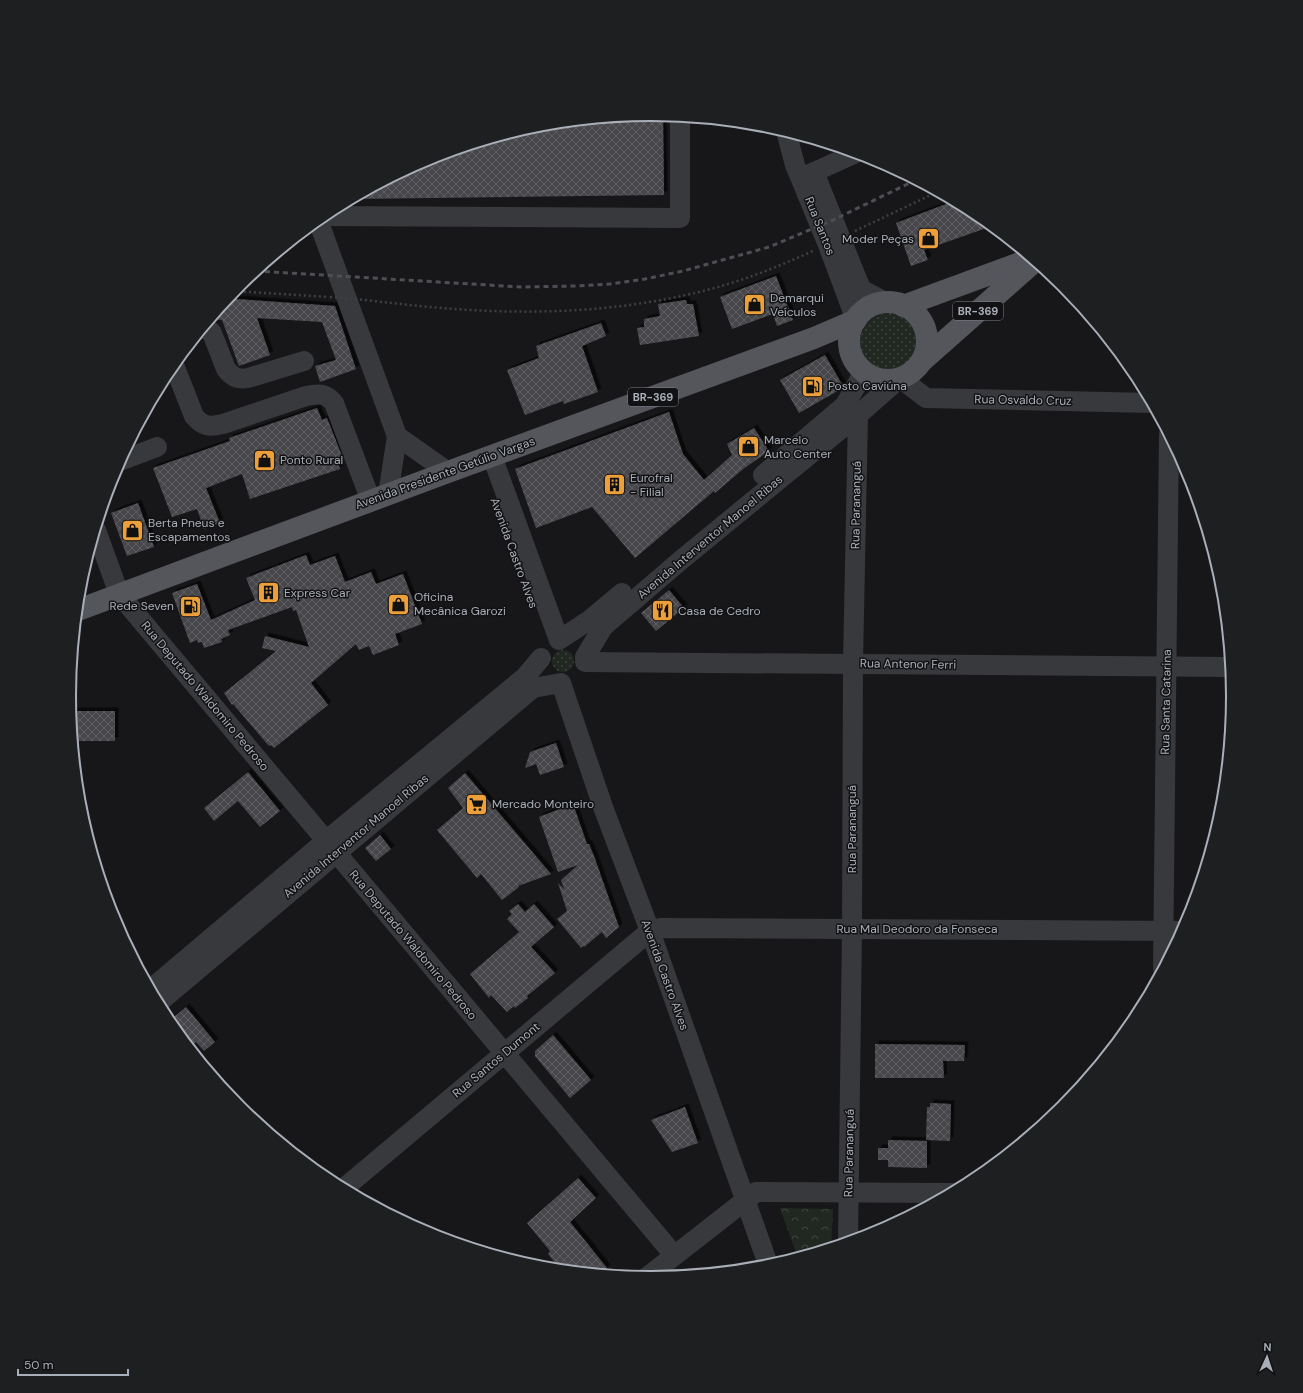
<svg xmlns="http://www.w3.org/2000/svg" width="1303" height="1393" viewBox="0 0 1303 1393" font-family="'DM Sans',sans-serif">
<defs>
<pattern id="grass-dots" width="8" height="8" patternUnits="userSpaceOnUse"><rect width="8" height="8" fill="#212821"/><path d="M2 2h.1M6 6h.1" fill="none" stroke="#3e453f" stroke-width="1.8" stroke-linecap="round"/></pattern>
<pattern id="park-crowns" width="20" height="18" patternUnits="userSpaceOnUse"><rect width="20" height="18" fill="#212821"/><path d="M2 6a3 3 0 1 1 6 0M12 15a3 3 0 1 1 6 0" fill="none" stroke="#3e453f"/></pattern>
<pattern id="building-cross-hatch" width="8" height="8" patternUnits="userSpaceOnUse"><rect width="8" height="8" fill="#46474b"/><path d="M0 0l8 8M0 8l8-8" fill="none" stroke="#5e5f63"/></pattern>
<filter id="shadow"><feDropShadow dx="3.5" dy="-3.5" stdDeviation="0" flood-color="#0009"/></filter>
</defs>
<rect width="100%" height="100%" fill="#171719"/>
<g fill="url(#grass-dots)">
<circle cx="889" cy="342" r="29"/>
<circle cx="563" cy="661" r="11"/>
</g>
<path fill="url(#park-crowns)" d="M780,1208L833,1209L831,1248L798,1258Z"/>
<g fill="url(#building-cross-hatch)" filter="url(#shadow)">
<path d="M652,114L663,115L664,195L353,199L429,158L538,125Z"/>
<path d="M954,201L975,212L992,226L924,250L928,260L911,266L896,223Z"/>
<path d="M776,276L793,320L777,326L773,314L732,329L720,297Z"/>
<path d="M236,299L335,306L356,369L320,382L315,366L336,360L322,322L257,318L270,355L239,366L222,320L211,319L227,300Z"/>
<path d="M686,300L687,304H693L699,336L640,345L637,328L644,327V319L660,316L658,304Z"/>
<path d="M601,323L606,336L582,346L598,392L564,404L563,401L525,415L507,370L539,358L536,346Z"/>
<path d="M825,355L843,386L841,389L799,413L780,380Z"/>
<path d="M317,408L322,420L327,418L342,456L336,458L340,469L250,499L242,474L206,488L220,523L204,529L197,509L172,517L153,468L230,441L229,438Z"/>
<path d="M669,412L683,454L704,480L732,455L727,444L754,428L769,451L743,469L715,493L714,491L635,558L592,507L536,528L515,469Z"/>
<path d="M138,503L154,547L127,556L111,513Z"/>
<path d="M306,555L310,565L335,556L345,582L371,572L376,584L403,574L422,624L395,634L399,645L373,655L369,646L359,650L356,644L311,683L328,705L274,748L271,745L269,746L233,704L232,705L224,693L276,651L262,648L265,636L309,647L296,610L293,611L292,607L228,630L230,635L221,639L222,642L204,648L202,642L198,643L197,640L190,643L172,593L197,584L211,620L255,600L246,578Z"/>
<path d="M669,590L684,608L656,631L641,613Z"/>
<path d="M70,711H115V741H73Z"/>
<path d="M556,743L564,767L540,775L536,764L525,768L530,752Z"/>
<path d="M248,772L280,811L260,827L238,801L214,821L204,808Z"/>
<path d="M465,773L505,820L551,874L518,886L519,887L502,900L481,874L477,878L437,830L463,808L448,788Z"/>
<path d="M573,804L587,844H589L594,856L619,927L606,938L602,932L584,947L583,946L581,948L557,919L567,911L558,883L564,889L561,880L578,865L558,872L539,817Z"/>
<path d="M380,835L391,849L376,861L365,848Z"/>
<path d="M518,904L525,912L534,904L554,927L531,947L555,973L527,996L528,998L515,1008L514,1006L507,1012L491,995L489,998L470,974L519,932L507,919L512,914L509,911Z"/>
<path d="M186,1007L215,1042L204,1051L196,1042L190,1047L168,1022Z"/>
<path d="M553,1035L591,1080L570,1098L535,1056V1051Z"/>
<path d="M875,1044L965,1045L964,1061H943L944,1078H875Z"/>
<path d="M930,1103L951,1104L950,1141L926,1140L927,1107H930Z"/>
<path d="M685,1107L698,1143L672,1152L651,1120Z"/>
<path d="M888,1140L927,1141V1168L888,1167V1160H878V1148H888Z"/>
<path d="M578,1178L596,1198L570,1222L607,1268L601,1274L561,1270L548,1254L550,1251L527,1223Z"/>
</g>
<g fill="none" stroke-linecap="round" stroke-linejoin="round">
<g stroke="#3e4044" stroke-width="2.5" stroke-dasharray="2 3" stroke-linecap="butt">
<path d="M855,231L937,192"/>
<path d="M234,291L329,297"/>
<path d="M365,300C400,304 435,308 470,310C556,315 643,309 725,285C755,276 784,264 813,251"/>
</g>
<g stroke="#38393d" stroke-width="20">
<path d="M786,131L795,165L828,245L856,320"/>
<path d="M814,172L861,289L887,303"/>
<path d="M801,178L856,153"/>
<path d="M323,216L680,218V117"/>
<path d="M318,220L397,436L388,495"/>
<path d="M203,329L209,330L212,333L226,369C232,377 238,380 248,378L304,361"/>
<path d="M174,365L194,416C203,427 210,427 223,424L306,396C318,394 325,392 334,403L371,501"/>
<path d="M397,436L448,472"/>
<path d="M492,456L559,640L591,619L622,593"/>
<path d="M120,461L157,447"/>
<path d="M763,475L845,405L864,372"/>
<path d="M96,530L119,594L674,1255"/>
<path d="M585,657L603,627L681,560L858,415L900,378L926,398L1152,403"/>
<path d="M585,662L1231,667"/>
<path d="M1163,969L1169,434"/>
<path d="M151,989L327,840L525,677L541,658"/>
<path d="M158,1003L533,688L561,683L603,807L650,931L769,1267"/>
<path d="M343,1189L650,931L661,928L1184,931"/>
<path d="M848,1243L852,928L853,663L858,415"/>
<path d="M646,1278L756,1192L952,1193"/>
</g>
<g stroke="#54565c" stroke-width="22">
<circle cx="888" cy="341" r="39"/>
<path d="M903,306L1031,259"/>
<path d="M922,361L1035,261"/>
<path d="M78,610L448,472L814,338L856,320"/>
</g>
<path stroke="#4d4f54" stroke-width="3" stroke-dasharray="5 4" stroke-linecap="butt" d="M256,271L521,287L575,286L610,284L645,279L683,271L769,247L833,220L916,180"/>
<path stroke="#3e4044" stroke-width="2.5" stroke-dasharray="2 3" stroke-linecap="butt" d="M330,297L365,300"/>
</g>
<defs>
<symbol id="shop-square" viewBox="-11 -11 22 22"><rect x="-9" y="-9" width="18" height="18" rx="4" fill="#eda03a" stroke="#121214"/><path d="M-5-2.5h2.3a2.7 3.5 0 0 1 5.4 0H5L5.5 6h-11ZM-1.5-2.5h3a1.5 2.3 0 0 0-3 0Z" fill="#111"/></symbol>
<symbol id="fuel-square" viewBox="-11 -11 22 22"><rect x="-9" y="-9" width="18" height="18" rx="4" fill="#eda03a" stroke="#121214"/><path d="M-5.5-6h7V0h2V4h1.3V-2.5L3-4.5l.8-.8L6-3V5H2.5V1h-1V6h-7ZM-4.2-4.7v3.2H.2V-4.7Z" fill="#111"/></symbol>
<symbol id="building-square" viewBox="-11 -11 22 22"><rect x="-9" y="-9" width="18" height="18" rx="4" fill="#eda03a" stroke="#121214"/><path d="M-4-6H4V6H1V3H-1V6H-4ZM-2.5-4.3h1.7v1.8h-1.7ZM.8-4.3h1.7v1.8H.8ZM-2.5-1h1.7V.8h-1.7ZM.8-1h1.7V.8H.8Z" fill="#111"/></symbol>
<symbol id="restaurant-square" viewBox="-11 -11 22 22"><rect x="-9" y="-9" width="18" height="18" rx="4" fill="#eda03a" stroke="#121214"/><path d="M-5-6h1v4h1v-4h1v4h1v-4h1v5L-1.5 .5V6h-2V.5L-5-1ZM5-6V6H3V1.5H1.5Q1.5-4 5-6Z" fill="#111"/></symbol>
<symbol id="supermarket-square" viewBox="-11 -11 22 22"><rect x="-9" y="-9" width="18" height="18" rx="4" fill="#eda03a" stroke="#121214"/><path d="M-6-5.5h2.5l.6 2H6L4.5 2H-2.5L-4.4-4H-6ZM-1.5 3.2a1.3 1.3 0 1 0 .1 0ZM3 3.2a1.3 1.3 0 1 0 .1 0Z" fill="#111"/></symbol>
</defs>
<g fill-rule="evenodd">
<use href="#shop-square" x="916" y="226" width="25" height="25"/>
<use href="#shop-square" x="742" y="292" width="25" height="25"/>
<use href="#fuel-square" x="800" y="374" width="25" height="25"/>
<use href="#shop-square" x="736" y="434" width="25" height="25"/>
<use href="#shop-square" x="252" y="448" width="25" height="25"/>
<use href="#building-square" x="602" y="472" width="25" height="25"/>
<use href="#shop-square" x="120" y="518" width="25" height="25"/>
<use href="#building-square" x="256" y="580" width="25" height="25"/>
<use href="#shop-square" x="386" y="592" width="25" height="25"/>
<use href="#fuel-square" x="178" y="594" width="25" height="25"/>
<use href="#restaurant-square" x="650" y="598" width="25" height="25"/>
<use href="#supermarket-square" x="464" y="792" width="25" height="25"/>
</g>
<g text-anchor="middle" stroke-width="3" stroke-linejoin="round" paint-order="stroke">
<g fill="#121214" stroke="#7c8087" stroke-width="1">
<rect x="953" y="302" width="50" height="18" rx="3"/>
<rect x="628" y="388" width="50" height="18" rx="3"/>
</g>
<g font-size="11" font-weight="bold" fill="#a9afb8">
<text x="978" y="315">BR-369</text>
<text x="653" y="401">BR-369</text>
</g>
<g font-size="12" fill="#a9afb8" stroke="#121214">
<text transform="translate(820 226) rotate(68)" y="4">Rua Santos</text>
<text transform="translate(1023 400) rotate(1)" y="4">Rua Osvaldo Cruz</text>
<text transform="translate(445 473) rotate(-20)" y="4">Avenida Presidente Getúlio Vargas</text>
<text transform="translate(856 505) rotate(-89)" y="4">Rua Parananguá</text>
<text transform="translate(710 537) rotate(-40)" y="4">Avenida Interventor Manoel Ribas</text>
<text transform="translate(514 553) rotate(70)" y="4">Avenida Castro Alves</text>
<text transform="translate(908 664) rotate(1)" y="4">Rua Antenor Ferri</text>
<text transform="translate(205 696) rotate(50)" y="4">Rua Deputado Waldomiro Pedroso</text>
<text transform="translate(1166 702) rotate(-89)" y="4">Rua Santa Catarina</text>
<text transform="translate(852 829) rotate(-90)" y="4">Rua Parananguá</text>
<text transform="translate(356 836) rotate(-40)" y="4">Avenida Interventor Manoel Ribas</text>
<text x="917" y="933">Rua Mal Deodoro da Fonseca</text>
<text transform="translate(413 945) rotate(50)" y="4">Rua Deputado Waldomiro Pedroso</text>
<text transform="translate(665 975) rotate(70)" y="4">Avenida Castro Alves</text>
<text transform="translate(496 1060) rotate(-40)" y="4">Rua Santos Dumont</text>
<text transform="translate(849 1153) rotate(-89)" y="4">Rua Parananguá</text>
</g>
<g font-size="12" fill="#a9afb8" stroke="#121214" text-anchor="start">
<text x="914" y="243" text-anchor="end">Moder Peças</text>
<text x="770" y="302">Demarqui<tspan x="770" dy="14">Veículos</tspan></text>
<text x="828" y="390">Posto Caviúna</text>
<text x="764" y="444">Marcelo<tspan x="764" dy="14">Auto Center</tspan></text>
<text x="280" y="464">Ponto Rural</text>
<text x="630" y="482">Eurofral<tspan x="630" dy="14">- Filial</tspan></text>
<text x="148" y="527">Berta Pneus e<tspan x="148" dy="14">Escapamentos</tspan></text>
<text x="284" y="597">Express Car</text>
<text x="414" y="601">Oficina<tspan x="414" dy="14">Mecânica Garozi</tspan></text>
<text x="174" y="610" text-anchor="end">Rede Seven</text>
<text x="678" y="615">Casa de Cedro</text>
<text x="492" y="808">Mercado Monteiro</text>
</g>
</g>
<path d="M0 0H1303V1393H0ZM76 696a575 575 0 1 1 1150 0a575 575 0 1 1-1150 0Z" fill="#1e1f21" fill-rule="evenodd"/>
<path fill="none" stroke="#a9afb8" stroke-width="2" d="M76 696a575 575 0 1 1 1150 0a575 575 0 1 1-1150 0Z"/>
<g transform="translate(1267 1357) rotate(3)" stroke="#121214" stroke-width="3" paint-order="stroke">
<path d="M0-3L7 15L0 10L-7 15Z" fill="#a9afb8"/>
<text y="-6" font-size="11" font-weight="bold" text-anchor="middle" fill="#a9afb8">N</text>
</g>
<path d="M18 1369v6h110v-6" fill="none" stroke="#a9afb8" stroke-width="2"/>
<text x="24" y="1369" font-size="12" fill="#a9afb8" stroke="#121214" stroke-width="3" paint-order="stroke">50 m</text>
</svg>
